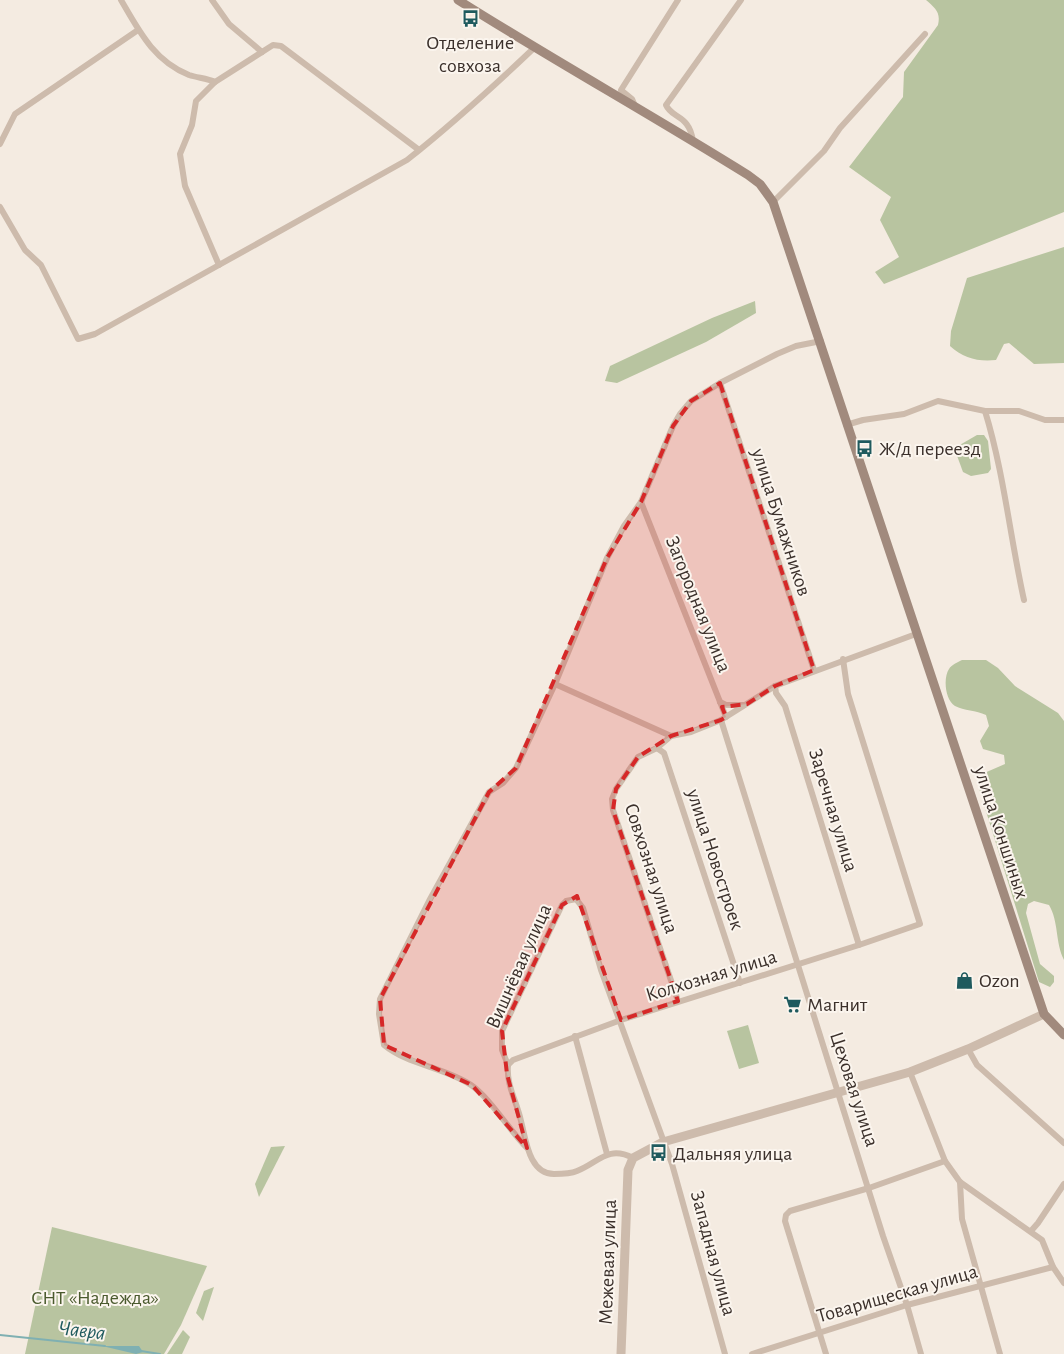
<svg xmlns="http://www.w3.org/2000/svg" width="1064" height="1354" viewBox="0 0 1064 1354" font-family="'Alegreya Sans',sans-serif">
<rect width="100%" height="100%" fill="#f4ebe1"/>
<g fill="#b8c4a0">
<path d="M926,0H1064V212L884,284L875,272L899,257L880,220L891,197L849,167L903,97L904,72L938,25C941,12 935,8 926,0Z"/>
<path d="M1064,247V363L1034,364L1009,343L1004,344L996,360C978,362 963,358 950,346L951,331L967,278Z"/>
<path d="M755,301L756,313L706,342L617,383L605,381L610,366L712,318Z"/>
<path d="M977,435H984L988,441L991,469L988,473L971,476L963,472L956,453L958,446Z"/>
<path d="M962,660H986L998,668L1015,686L1058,713L1064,721V960C1055,942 1059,922 1049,905L1034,901L1028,904L1026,913L1040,964L1054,976V982L1050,987L1039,982L980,792L978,780L982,774L1005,764L1004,755L983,749L980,741L989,726L986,715C976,710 964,711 955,706C945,700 943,678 949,669C951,665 958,662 962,660Z"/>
<path d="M748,1025L759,1063L739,1069L727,1031Z"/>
<path d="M285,1146L259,1197L255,1184L271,1147Z"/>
<path d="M52,1227L207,1266L181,1325L164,1354H25Z"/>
<path d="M214,1287L203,1321L196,1313L204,1291Z"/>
<path d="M183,1330L190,1337L182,1354H167Z"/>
</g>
<path fill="#7fb0b2" d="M102,1346H139L143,1352L136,1354Z"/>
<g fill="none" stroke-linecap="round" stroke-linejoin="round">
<g stroke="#7fb0b2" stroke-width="2">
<path d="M0,1335L105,1346"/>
<path d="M141,1351L160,1354"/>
</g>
<g stroke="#cdbbac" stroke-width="6">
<path d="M121,0C139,31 154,61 189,75C198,78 207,78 215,82"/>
<path d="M212,0L229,24L262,52"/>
<path d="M635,106L632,99L621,90L678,0"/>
<path d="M693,141C689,114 672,119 666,105L741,0"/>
<path d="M0,144L15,114L138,30"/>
<path d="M419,150L281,46L273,45L215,82L196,101L192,125L180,154L185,186L219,265L407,160C451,125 493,87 534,48"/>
<path d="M773,202L824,151L840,128L925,34"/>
<path d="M0,207L25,250L41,265L78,339L95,334L219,265"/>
<path d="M720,383L814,670"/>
<path d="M985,411C1004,473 1010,537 1024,600"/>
<path d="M846,425L863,420L904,414L938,401L985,411H1019L1045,420H1064"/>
<path d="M641,502L726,717"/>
<path d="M555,684L671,736"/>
<path d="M775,686L776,693L785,706L859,945"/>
<path d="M720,702L726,705H743"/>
<path d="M721,720L883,1236L907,1305L921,1354"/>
<path d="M657,748L664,753L740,983"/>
<path d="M678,1001L613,810L612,799L616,789L638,757L657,748L671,736L691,732L721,720L775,686L916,634"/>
<path d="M575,1036L607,1154"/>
<path d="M968,1049L977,1065L1064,1143"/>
<path d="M508,1065L502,1050V1031L562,905L566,901L576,899L583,908L601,970L672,1164L725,1354"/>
<path d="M910,1072L945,1161L960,1182L1042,1240L1053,1267L1064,1283"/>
<path d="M527,1148C509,1130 490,1098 471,1085C444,1067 408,1065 384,1045L379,1014L380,999L429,901L489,792L503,783L516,768L555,684L607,558L624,526L641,502L673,426L680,414L691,401L720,383L777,354L796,346L821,341"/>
<path d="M633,1158C608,1145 599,1162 577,1171C570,1174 561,1174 554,1174C529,1174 526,1140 521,1121C517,1102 506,1085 508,1065L513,1060L621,1020L859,945L920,924L848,694L843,659"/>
<path d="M960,1182L962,1219L1000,1354"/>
<path d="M1031,1231L1038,1223L1064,1184"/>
<path d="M752,1354L907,1305L1053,1267"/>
<path d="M826,1354L785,1221L786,1215L790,1211L869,1188L945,1161"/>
</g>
<path stroke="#cdbbac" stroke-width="9" d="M621,1354L628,1170L633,1158L663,1142L910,1072L968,1049L1044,1014"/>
<path stroke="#a18a7d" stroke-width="9" d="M458,0C553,60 652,115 748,175L760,184L773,202L1044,1014L1064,1035"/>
</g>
<path fill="#d62828" fill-opacity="0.2" stroke="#d62828" stroke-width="4" stroke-dasharray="10 6" stroke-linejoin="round" d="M720,383L814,670L775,686L747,704L722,707L726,717L721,720L671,736L638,757L616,789L613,810L678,1001L621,1020L577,896L562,905L502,1031L507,1074L527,1148L472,1085L384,1045L380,999L489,792L516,768L607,558L641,502L673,426L691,401Z"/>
<defs>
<symbol id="bus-bare" viewBox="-9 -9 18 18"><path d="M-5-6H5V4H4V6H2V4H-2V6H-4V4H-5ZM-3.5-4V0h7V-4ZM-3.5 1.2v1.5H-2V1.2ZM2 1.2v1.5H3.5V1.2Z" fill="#1f5a5e" stroke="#fbf5ee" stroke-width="2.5" paint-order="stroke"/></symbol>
<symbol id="shop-bare" viewBox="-9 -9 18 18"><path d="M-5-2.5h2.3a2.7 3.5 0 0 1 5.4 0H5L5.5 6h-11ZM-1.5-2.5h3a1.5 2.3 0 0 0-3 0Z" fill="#1f5a5e" stroke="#fbf5ee" stroke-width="2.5" paint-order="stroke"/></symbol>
<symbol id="supermarket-bare" viewBox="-9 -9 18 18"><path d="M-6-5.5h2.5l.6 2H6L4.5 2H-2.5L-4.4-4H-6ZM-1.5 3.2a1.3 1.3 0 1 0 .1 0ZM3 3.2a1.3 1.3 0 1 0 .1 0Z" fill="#1f5a5e" stroke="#fbf5ee" stroke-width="2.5" paint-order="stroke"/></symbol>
</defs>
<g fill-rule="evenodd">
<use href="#bus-bare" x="458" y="6" width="25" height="25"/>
<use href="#bus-bare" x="852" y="436" width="25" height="25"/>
<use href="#shop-bare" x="952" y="968" width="25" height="25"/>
<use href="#supermarket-bare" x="780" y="992" width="25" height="25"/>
<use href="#bus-bare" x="646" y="1140" width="25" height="25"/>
</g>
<g text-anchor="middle" stroke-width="4" stroke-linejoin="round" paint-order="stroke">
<g font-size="20" fill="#3b302b" stroke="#fbf5ee" text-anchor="start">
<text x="470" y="49" text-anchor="middle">Отделение<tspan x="470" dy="23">совхоза</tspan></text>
<text x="879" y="455">Ж/д переезд</text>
<text x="979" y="987">Ozon</text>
<text x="807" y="1011">Магнит</text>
<text x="673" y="1160">Дальняя улица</text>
</g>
<g font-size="20" fill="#3b302b" stroke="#fbf5ee">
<text transform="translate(782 522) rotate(72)" y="7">улица Бумажников</text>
<text transform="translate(699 604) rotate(68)" y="7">Загородная улица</text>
<text transform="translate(834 810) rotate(73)" y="7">Заречная улица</text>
<text transform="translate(1002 832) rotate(72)" y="7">улица Коншиных</text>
<text transform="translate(716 859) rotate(72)" y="7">улица Новостроек</text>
<text transform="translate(652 868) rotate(72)" y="7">Совхозная улица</text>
<text transform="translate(518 966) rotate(-66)" y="7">Вишнёвая улица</text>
<text transform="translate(711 975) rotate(-17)" y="7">Колхозная улица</text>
<text transform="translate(855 1089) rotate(72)" y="7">Цеховая улица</text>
<text transform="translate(714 1253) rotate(75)" y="7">Западная улица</text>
<text transform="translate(607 1262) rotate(-88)" y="7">Межевая улица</text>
<text transform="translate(897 1293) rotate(-16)" y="7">Товарищеская улица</text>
</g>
<g font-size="20" fill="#4a5a2e" stroke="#fbf5ee">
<text x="95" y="1304">СНТ «Надежда»</text>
</g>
<g font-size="21" font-style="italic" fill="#1f5a5e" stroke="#fbf5ee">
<text transform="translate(82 1330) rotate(7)" y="7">Чавра</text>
</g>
</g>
</svg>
